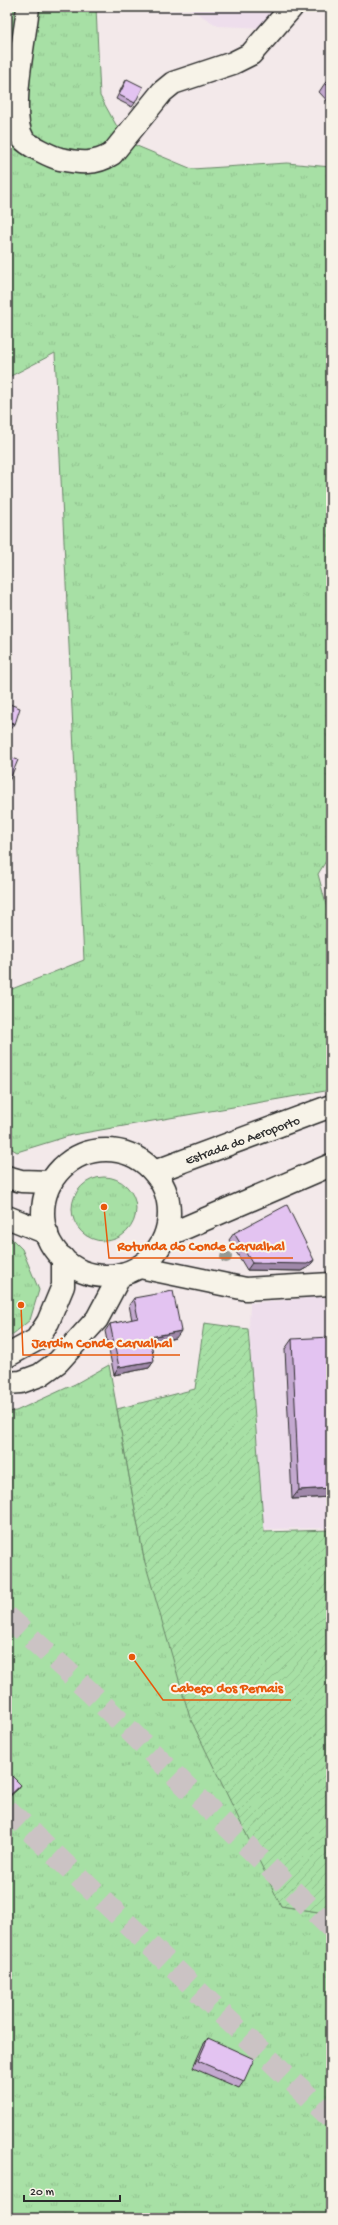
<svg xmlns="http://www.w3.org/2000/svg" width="338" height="2225" viewBox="0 0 338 2225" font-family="'Gochi Hand',sans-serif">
<defs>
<pattern id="grass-tufts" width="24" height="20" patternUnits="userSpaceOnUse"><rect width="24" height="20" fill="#a7e0a5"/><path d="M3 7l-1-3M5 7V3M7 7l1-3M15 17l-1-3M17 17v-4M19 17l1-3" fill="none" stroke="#90c08e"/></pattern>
<pattern id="garden-furrows" width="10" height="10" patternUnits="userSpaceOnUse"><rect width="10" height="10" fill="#a7e0a5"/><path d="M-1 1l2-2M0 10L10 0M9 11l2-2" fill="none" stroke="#90c08e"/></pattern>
</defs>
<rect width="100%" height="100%" fill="#f3e9ea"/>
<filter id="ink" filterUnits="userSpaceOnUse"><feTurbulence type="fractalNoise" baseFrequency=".025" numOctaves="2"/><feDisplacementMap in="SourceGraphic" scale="8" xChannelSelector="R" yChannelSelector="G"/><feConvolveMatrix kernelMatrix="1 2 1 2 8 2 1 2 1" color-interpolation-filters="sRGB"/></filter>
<g filter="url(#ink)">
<g fill="#eedeec">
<path d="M187,7H284L268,28L218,26Z"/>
<path d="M331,1296V1528L260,1529L249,1327L250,1303Z"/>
</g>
<g fill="url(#grass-tufts)" stroke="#698668">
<path d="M7,7H96L100,96L125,141L192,169L287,163L331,167V853L318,874L331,923V1090L72,1135L17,1152L7,1146V991L84,960L55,353L7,378Z"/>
<circle cx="104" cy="1209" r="32"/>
<path d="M7,1234L22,1249L39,1290L30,1320L7,1339Z"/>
<path d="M109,1365L144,1559L281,1906L331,1914V2218H7V1412L16,1411L75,1384Z"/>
</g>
<path fill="url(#garden-furrows)" stroke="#698668" d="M204,1323L248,1329L264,1532L331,1530V1914L281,1906L190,1718L144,1559L117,1409L195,1389Z"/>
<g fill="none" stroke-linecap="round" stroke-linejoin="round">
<g stroke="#cbc3c4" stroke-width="22" stroke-dasharray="22 11" stroke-linecap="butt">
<path d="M7,1616L90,1692L331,1928"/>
<path d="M7,1809L331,2118"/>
</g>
<defs>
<g id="minor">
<path d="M28,7C25,38 8,114 23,139C27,145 52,157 60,159C79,163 95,165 112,154L162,92L173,83L233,63L251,54L292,7"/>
<path d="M140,1267L246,1289L331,1284"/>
</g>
<g id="major">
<circle cx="106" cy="1213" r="63"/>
<path d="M154,1172L331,1106"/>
<path d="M7,1177L21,1181L51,1182"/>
<path d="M7,1217L47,1233"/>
<path d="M166,1236L331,1165"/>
<path d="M7,1356L36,1340L48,1322L63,1286V1258"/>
<path d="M7,1383L21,1382L40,1375L58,1362L97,1319L121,1274"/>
</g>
</defs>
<use href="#minor" stroke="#2b2b2b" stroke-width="25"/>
<use href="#major" stroke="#2b2b2b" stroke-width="25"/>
<use href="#minor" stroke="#f7f3e8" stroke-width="22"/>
<use href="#major" stroke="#f7f3e8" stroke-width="22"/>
</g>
<circle fill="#969992" cx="226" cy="1257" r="6"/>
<g fill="#c3a8cf" stroke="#2b2b2b">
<path d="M331,77V105L319,92L325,83Z"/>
<path d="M127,79L135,103L132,107L116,99L124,83Z"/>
<path d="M331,890V901L328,894Z"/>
<path d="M234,1233L314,1260L309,1267L302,1271L247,1270L229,1240Z"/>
<path d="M134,1298L176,1338L151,1343L154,1361L149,1368L114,1375L105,1331L110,1324L132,1320L129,1305Z"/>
<path d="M292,1339L331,1497L292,1499L285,1349Z"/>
<path d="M208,2038L244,2081L239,2088L193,2068L203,2045Z"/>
</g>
<g fill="#9f88a9" stroke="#2b2b2b">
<path d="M7,721L15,724L12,728L7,727Z"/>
<path d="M7,777L10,779L7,783Z"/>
<path d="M314,1260L309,1267L302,1271L247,1270L252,1263Z"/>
<path d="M181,1331L176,1338L144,1344L150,1337Z"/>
<path d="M154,1361L149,1368L114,1375L119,1367Z"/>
<path d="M331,1488V1497L292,1499L299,1490Z"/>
<path d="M21,1785L18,1789L7,1799V1798Z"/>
</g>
<g fill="#e3c3f1" stroke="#2b2b2b">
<path d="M331,77V89L325,83Z"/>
<path d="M127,79L143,87L135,103L119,95Z"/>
<path d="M7,703L20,708L15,724L7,721Z"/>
<path d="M7,756L18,760L10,779L7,777Z"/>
<path d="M7,810L10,811L7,820Z"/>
<path d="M287,1205L314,1260L307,1264L252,1263L234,1233Z"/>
<path d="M173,1291L181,1331L150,1337L154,1361L119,1367L110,1324L138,1318L134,1298Z"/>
<path d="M331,1337V1488L299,1490L292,1339Z"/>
<path d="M7,1771L21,1785L7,1798Z"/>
<path d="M208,2038L254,2059L244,2081L198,2061Z"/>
</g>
</g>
<g text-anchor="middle" stroke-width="4" stroke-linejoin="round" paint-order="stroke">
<g font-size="13" fill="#2b2b2b" stroke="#f7f3e8">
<text transform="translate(242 1139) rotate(-20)" y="5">Estrada do Aeroporto</text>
</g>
</g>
<path fill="none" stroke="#e8590c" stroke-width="1.5" d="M104 1207L109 1258H293M21 1305L23 1355H180M132 1657L163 1700H291"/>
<g fill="#e8590c" stroke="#f7f3e8" stroke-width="1.5">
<circle cx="104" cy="1207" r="4"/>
<circle cx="21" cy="1305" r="4"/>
<circle cx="132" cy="1657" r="4"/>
</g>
<g font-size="14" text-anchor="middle" font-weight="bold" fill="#e8590c" stroke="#f7f3e8" stroke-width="4" stroke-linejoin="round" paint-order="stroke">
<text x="201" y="1250">Rotunda do Conde Carvalhal</text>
<text x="102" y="1347">Jardim Conde Carvalhal</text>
<text x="227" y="1692">Cabeço dos Pernais</text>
</g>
<rect width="338" height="2225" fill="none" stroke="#f7f3e8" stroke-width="24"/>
<rect x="12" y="12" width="314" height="2201" fill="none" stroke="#2b2b2b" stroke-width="1.5" filter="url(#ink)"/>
<path d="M24 2195v6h96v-6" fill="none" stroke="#2b2b2b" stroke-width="2"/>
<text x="30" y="2195" font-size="12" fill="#2b2b2b" stroke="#f7f3e8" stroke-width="3" paint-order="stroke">20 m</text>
</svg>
